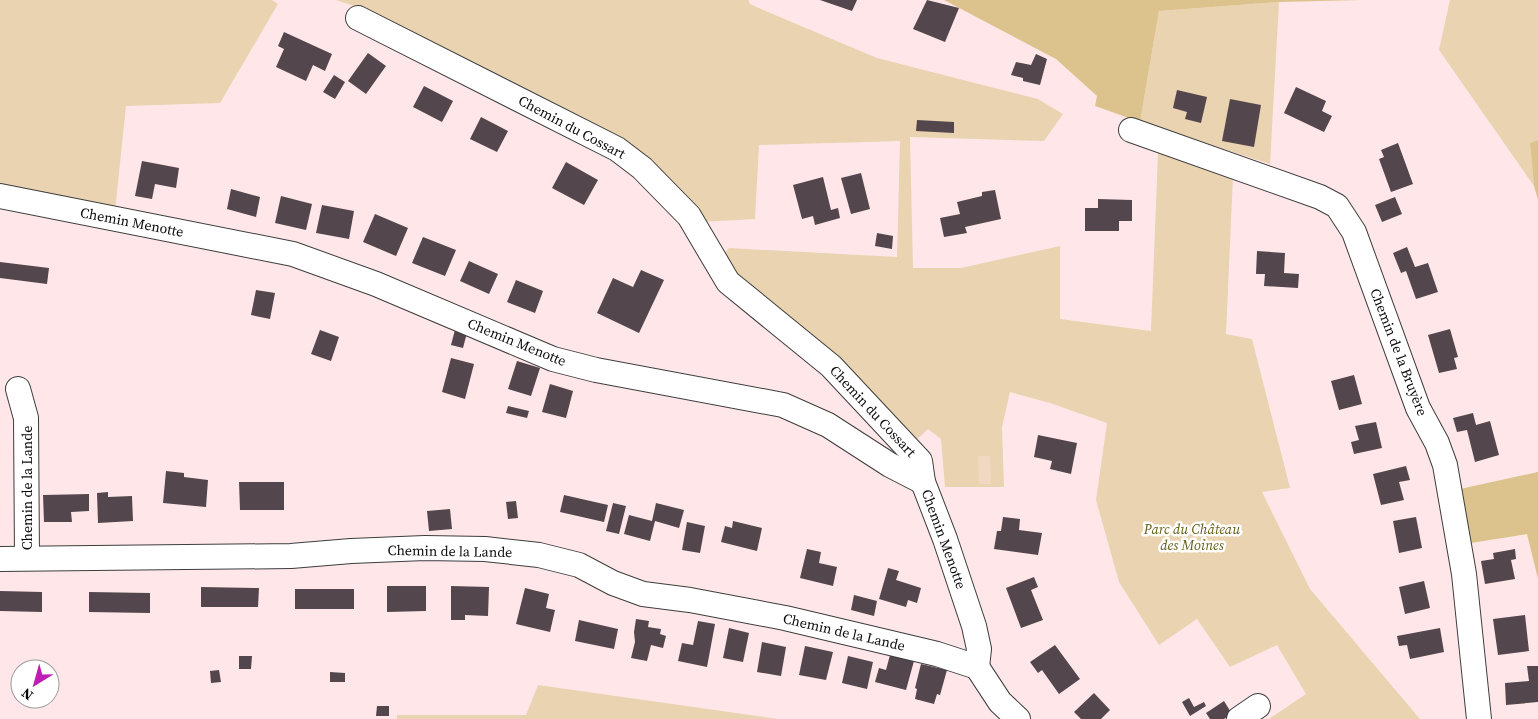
<svg xmlns="http://www.w3.org/2000/svg" width="1538" height="719" viewBox="0 0 1538 719" font-family="'Source Serif 4',serif">
<rect width="100%" height="100%" fill="#ffe7e9"/>
<g fill="#ead3b0">
<path d="M0,0H272L278,4L220,103L126,106L115,211L0,188Z"/>
<path d="M336,0H749V3L754,6L877,58L1038,99L1063,114L1044,141L910,137L913,268H961L1060,246V319L1151,331L1158,153L1233,176L1226,334L1252,339L1290,488L1262,492L1310,589L1420,719H1269L1306,694L1277,645L1230,667L1197,619L1159,645L1119,582L1096,500L1107,423L1050,403L1010,392L1002,427L1004,487H945L941,439L928,429L912,444L731,271L722,256L729,248L897,257L900,141L759,145L755,219L700,222L613,136L516,83L360,8Z"/>
<path d="M1450,0H1538V140L1530,143L1534,186L1439,50Z"/>
<path d="M1279,2L1270,164L1140,122L1159,11Z"/>
<path d="M538,685L778,719H397V715H526Z"/>
</g>
<g fill="#dcc38e">
<path d="M944,0H1362L1279,2L1159,11L1140,122L1095,106L1097,96L1056,59Z"/>
<path d="M1538,140V200L1534,186L1530,143Z"/>
<path d="M1538,472V579L1527,534L1471,543L1460,489Z"/>
</g>
<path fill="#f1d8c2" d="M978,456H990L991,484H979Z"/>
<g fill="#53464c">
<path d="M820,0H857L852,11Z"/>
<path d="M927,0L959,8L945,42L913,29Z"/>
<path d="M284,32L332,54L325,71L313,65L306,81L276,67L284,49L278,46Z"/>
<path d="M368,53L386,66L366,94L348,81Z"/>
<path d="M1036,54L1047,59L1040,85L1023,81V78L1011,75L1016,62L1031,65Z"/>
<path d="M334,75L345,82L335,99L323,92Z"/>
<path d="M424,86L453,101L442,122L413,107Z"/>
<path d="M1296,87L1326,101L1322,111L1332,116L1324,132L1284,113Z"/>
<path d="M1177,90L1207,97L1201,123L1185,119L1187,112L1173,108Z"/>
<path d="M1230,99L1261,105L1254,147L1222,141Z"/>
<path d="M481,117L508,131L497,152L470,139Z"/>
<path d="M917,120L954,122V133L916,131Z"/>
<path d="M1398,143L1413,184L1391,192L1379,159L1384,157L1381,150Z"/>
<path d="M142,161L179,168L176,188L155,184L152,199L135,196Z"/>
<path d="M566,162L598,180L584,205L552,188Z"/>
<path d="M861,173L870,209L851,214L841,178Z"/>
<path d="M823,177L831,210L838,208L840,218L815,225L813,216L802,219L793,185Z"/>
<path d="M231,189L260,197L256,217L227,209Z"/>
<path d="M995,190L1001,219L965,227L967,233L944,237L940,218L960,214L957,202L982,196V192Z"/>
<path d="M281,196L312,204L306,230L275,223Z"/>
<path d="M1395,197L1402,214L1382,222L1375,205Z"/>
<path d="M1098,199L1132,200V221H1119V231H1085V208H1098Z"/>
<path d="M322,205L354,211L349,239L316,233Z"/>
<path d="M375,214L408,228L396,256L363,242Z"/>
<path d="M877,233L893,236L892,249L875,246Z"/>
<path d="M423,237L456,250L445,276L412,263Z"/>
<path d="M1407,247L1415,267L1428,263L1438,292L1416,299L1406,271L1401,273L1393,253Z"/>
<path d="M1257,251L1285,253L1284,273L1299,274L1298,288L1264,286L1265,274H1256Z"/>
<path d="M469,261L498,274L489,294L460,281Z"/>
<path d="M0,262L49,268L47,284L0,278Z"/>
<path d="M641,270L664,280L639,333L597,313L613,278L633,287Z"/>
<path d="M516,280L543,291L535,313L507,302Z"/>
<path d="M256,290L275,293L270,319L251,315Z"/>
<path d="M456,326L468,329L463,348L451,345Z"/>
<path d="M1450,329L1458,357L1454,358L1457,369L1439,373L1428,335Z"/>
<path d="M320,330L339,337L331,361L311,354Z"/>
<path d="M451,358L474,364L465,399L442,392Z"/>
<path d="M517,361L540,368L531,396L508,389Z"/>
<path d="M1354,375L1362,404L1339,410L1331,381Z"/>
<path d="M550,384L573,391L566,418L542,412Z"/>
<path d="M508,406L529,411L527,418L506,413Z"/>
<path d="M1473,413L1476,425L1490,421L1499,455L1475,462L1467,430L1457,432L1453,418Z"/>
<path d="M1376,422L1382,448L1354,454L1351,442L1359,440L1355,426Z"/>
<path d="M1038,435L1077,443L1071,474L1050,469L1052,461L1034,457Z"/>
<path d="M1406,466L1410,480L1399,482L1404,500L1381,505L1373,474Z"/>
<path d="M166,471L184,473V477L208,480L206,507L163,503Z"/>
<path d="M239,482H284V510H240Z"/>
<path d="M108,492V497L132,496L133,521L98,523L97,493Z"/>
<path d="M89,494V511L71,512L72,522H44L43,495Z"/>
<path d="M564,495L608,505L604,522L560,512Z"/>
<path d="M516,501L518,518L508,519L506,502Z"/>
<path d="M613,503L626,506L619,534L606,531Z"/>
<path d="M656,503L684,510L679,528L655,521L650,541L624,534L629,515L652,521Z"/>
<path d="M450,509L452,529L429,531L427,511Z"/>
<path d="M1003,517L1020,519L1019,530L1042,533L1038,555L994,549L997,531H1001Z"/>
<path d="M1416,517L1422,548L1399,553L1393,521Z"/>
<path d="M733,521L762,528L757,551L721,542L725,526L732,528Z"/>
<path d="M687,522L705,526L700,553L682,550Z"/>
<path d="M807,549L821,552L819,563L837,567L833,586L800,578Z"/>
<path d="M1515,549L1516,559L1511,560L1515,579L1485,584L1481,561L1494,559L1493,553Z"/>
<path d="M888,568L899,571L896,580L921,588L917,603L908,600L906,607L879,599Z"/>
<path d="M1034,577L1038,587L1031,590L1043,620L1021,628L1006,588Z"/>
<path d="M1424,581L1430,608L1405,614L1399,587Z"/>
<path d="M387,586H426V611L387,612Z"/>
<path d="M451,586L489,587L488,616L465,615V620H451Z"/>
<path d="M201,587L259,588L258,607H201Z"/>
<path d="M525,588L549,594L546,608L555,610L550,632L516,624Z"/>
<rect x="295" y="589" width="59" height="20"/>
<path d="M0,591L42,592V612L0,611Z"/>
<path d="M89,592L150,593V613L89,612Z"/>
<path d="M854,595L877,601L874,616L851,610Z"/>
<path d="M1525,615L1529,651L1498,655L1493,619Z"/>
<path d="M636,619L649,621L648,627L661,629L660,634L666,636L663,648L651,645L647,661L631,658L635,642L634,632Z"/>
<path d="M579,620L618,629L614,649L575,641Z"/>
<path d="M698,621L715,624L707,667L678,661L682,643L693,645Z"/>
<path d="M729,628L749,633L743,662L723,658Z"/>
<path d="M1440,628L1444,652L1410,659L1407,645L1399,646L1397,636Z"/>
<path d="M762,642L786,647L781,676L757,672Z"/>
<path d="M1055,645L1080,679L1059,694L1042,670L1038,673L1030,662Z"/>
<path d="M805,646L833,652L826,680L799,675Z"/>
<path d="M890,655L914,661L906,690L875,682L879,668L886,670Z"/>
<path d="M239,656H252L251,669H239Z"/>
<path d="M848,656L873,662L867,689L842,683Z"/>
<path d="M921,664L947,670L940,695L937,694L934,704L915,699L917,689L915,688Z"/>
<path d="M1527,666H1538V702L1506,705L1505,683L1529,681Z"/>
<path d="M219,670L221,682L211,683L210,671Z"/>
<path d="M330,672L345,673V682H330Z"/>
<path d="M1094,693L1110,710L1101,719H1081L1074,712Z"/>
<path d="M1189,698L1194,707L1204,702L1206,706L1190,716L1182,702Z"/>
<path d="M1224,701L1232,714L1224,719H1210L1206,713Z"/>
<path d="M377,706H389V716H376Z"/>
</g>
<g fill="none" stroke-linecap="round" stroke-linejoin="round">
<defs>
<g id="minor">
<path d="M358,18L617,149L642,168L689,216L728,282L831,366L920,461L923,482L945,539L974,626L979,649L977,667"/>
<path d="M1131,130L1320,197L1337,206L1354,232L1418,408L1437,443L1445,465L1464,574L1479,719"/>
<path d="M0,196L293,254L376,284L553,359L596,370L783,405L828,425L890,465L923,482"/>
<path d="M18,389L26,418L27,558"/>
<path d="M0,559L291,556L351,551L425,548L485,549L539,555L579,565L613,583L643,594L690,600L785,618L937,654L977,667"/>
<path d="M977,667L1000,702L1018,719"/>
<path d="M1239,719L1258,706"/>
</g>
</defs>
<use href="#minor" stroke="#3d3d3d" stroke-width="26"/>
<use href="#minor" stroke="#fff" stroke-width="24"/>
</g>
<g text-anchor="middle" stroke-width="5" stroke-linejoin="round" paint-order="stroke">
<g font-size="14" fill="#0a0a0a" stroke="#fff">
<text transform="translate(572 127) rotate(28)" y="5">Chemin du Cossart</text>
<text transform="translate(132 222) rotate(11)" y="5">Chemin Menotte</text>
<text transform="translate(517 342) rotate(22)" y="5">Chemin Menotte</text>
<text transform="translate(1399 352) rotate(69)" y="5">Chemin de la Bruyère</text>
<text transform="translate(873 411) rotate(47)" y="5">Chemin du Cossart</text>
<text transform="translate(27 488) rotate(-90)" y="5">Chemin de la Lande</text>
<text transform="translate(944 539) rotate(70)" y="5">Chemin Menotte</text>
<text transform="translate(450 551) rotate(1)" y="5">Chemin de la Lande</text>
<text transform="translate(844 632) rotate(13)" y="5">Chemin de la Lande</text>
</g>
<g font-size="14" font-style="italic" fill="#645e18" stroke="#fff">
<text x="1192" y="534">Parc du Château<tspan x="1192" dy="16">des Moines</tspan></text>
</g>
</g>
<g transform="translate(35 684) rotate(217)"><circle r="24" fill="#ffffff" stroke="#9d9d9d"/>
<path d="M0-4L9 19L0 12L-9 19Z" fill="#c01cb3"/>
<text y="-8" font-size="14" font-weight="bold" text-anchor="middle" fill="#0a0a0a">N</text>
</g>
</svg>
